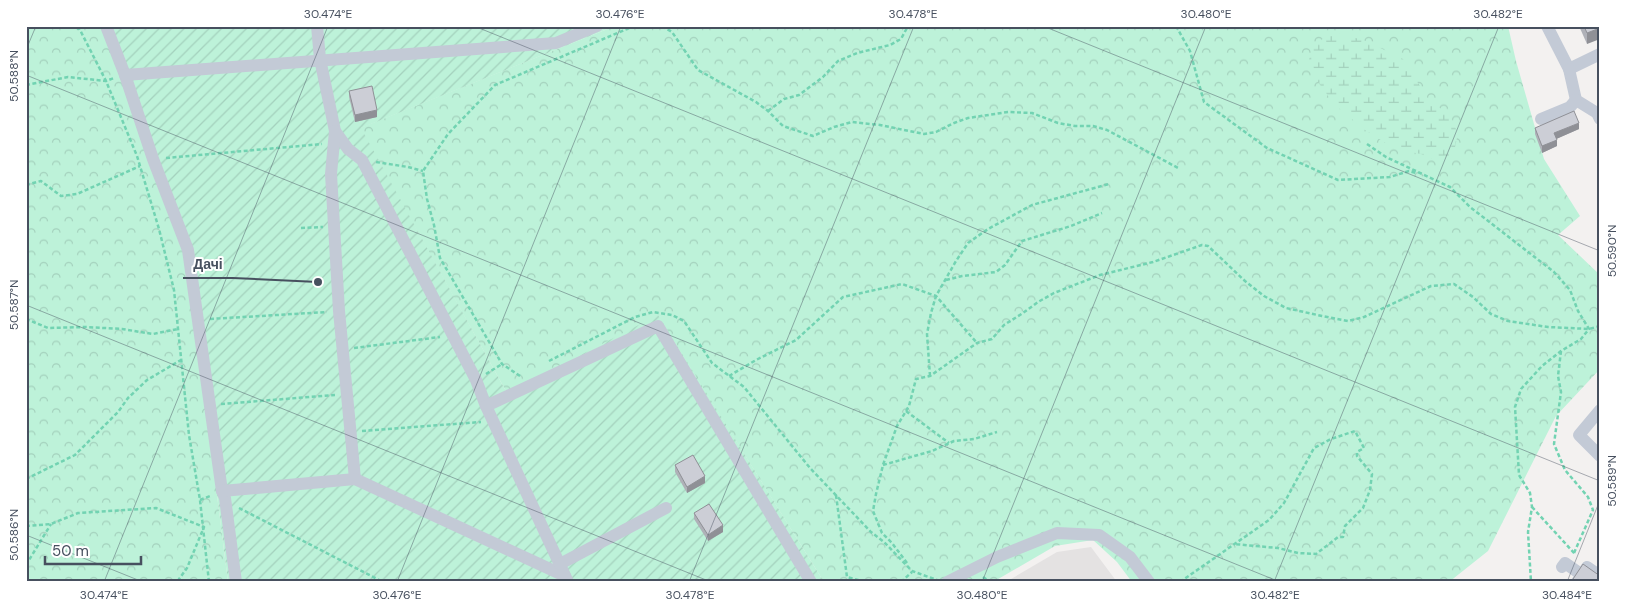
<svg xmlns="http://www.w3.org/2000/svg" width="1626" height="608" viewBox="0 0 1626 608" font-family="'DM Sans',sans-serif">
<defs>
<pattern id="forest-crowns" width="20" height="18" patternUnits="userSpaceOnUse" patternTransform="scale(1.25)"><rect width="20" height="18" fill="#bdf2d9"/><path d="M2 6a3 3 0 1 1 6 0M12 15a3 3 0 1 1 6 0" fill="none" stroke="#a4d1bd"/></pattern>
<pattern id="wetland-marsh" width="20" height="14" patternUnits="userSpaceOnUse" patternTransform="scale(1.25)"><rect width="20" height="14" fill="#bdf2d9"/><path d="M1 5h8M5 5V1M11 12h8M15 12V8" fill="none" stroke="#a4d1bd"/></pattern>
<pattern id="garden-furrows" width="10" height="10" patternUnits="userSpaceOnUse" patternTransform="scale(1.25)"><rect width="10" height="10" fill="#bdf2d9"/><path d="M-1 1l2-2M0 10L10 0M9 11l2-2" fill="none" stroke="#a4d1bd"/></pattern>
</defs>
<rect width="100%" height="100%" fill="#f3f1f0"/>
<path fill="#e4e2e2" d="M1091,547L1117,582H1006L1057,552Z"/>
<g fill="url(#forest-crowns)">
<path d="M26,26H101L186,249L228,582H26Z"/>
<path d="M615,26H1508L1516,61L1544,159L1580,216L1558,235L1600,275V369L1556,416L1488,551L1449,582H1132L1117,562L1093,540L1055,546L993,582H824L658,316L507,393L360,128Z"/>
</g>
<path fill="url(#wetland-marsh)" d="M1331,31L1366,41L1403,59L1428,99L1448,114L1458,133L1454,152L1441,162L1421,154L1395,149L1365,130L1334,104L1307,67L1312,49Z"/>
<path fill="url(#garden-furrows)" d="M101,26H615L361,128L507,393L658,315L824,582H228L186,249Z"/>
<g fill="none" stroke-linecap="round" stroke-linejoin="round">
<g stroke="#72d3b2" stroke-width="2.5" stroke-dasharray="4 2.5" stroke-linecap="butt">
<path d="M71,26L79,29"/>
<path d="M78,26L106,81L137,156L159,229L174,290L189,435L200,500L209,582"/>
<path d="M662,26L672,32L698,70L756,102L768,111L783,126L813,136L834,127L852,122L880,125L924,134L936,132L954,123L968,118L1008,112L1032,113L1058,123L1075,126H1093L1107,130L1180,169"/>
<path d="M1176,26L1190,51L1204,102L1267,148L1338,180L1390,177L1409,171L1416,173"/>
<path d="M26,85L68,77L106,81L114,78"/>
<path d="M768,111L784,99L799,95L823,77L838,61L857,53L890,45L901,39L908,26"/>
<path d="M1367,144L1386,157L1450,187L1470,207L1554,272L1570,290L1578,311L1589,329L1581,339L1561,351L1542,366L1521,389L1515,407L1519,475L1530,493L1532,507L1528,532L1531,582"/>
<path d="M166,158L322,144"/>
<path d="M376,162L408,167L423,171"/>
<path d="M26,185L41,181L61,196L77,194L140,166"/>
<path d="M301,228L323,227"/>
<path d="M946,280L962,276L996,272L1005,265L1022,241L1071,226L1102,213"/>
<path d="M26,319L48,328L86,327L122,329L153,334L178,329"/>
<path d="M210,319L327,312"/>
<path d="M354,348L440,337"/>
<path d="M1561,351L1558,376L1561,392L1554,444L1565,470L1588,497L1593,510L1574,553"/>
<path d="M549,361L635,317L653,312L672,315L684,321L712,363L744,387L810,468L871,532L884,542L912,571L937,580"/>
<path d="M486,374L502,364"/>
<path d="M520,376L502,364L440,258L434,225L427,199L423,171L448,134L495,85L634,26"/>
<path d="M729,376L756,360L796,340L843,297L902,284L936,296L977,343"/>
<path d="M930,376L927,334L931,313L936,296L956,261L968,243L988,229L1032,205L1109,184"/>
<path d="M221,404L335,395"/>
<path d="M906,411L949,443"/>
<path d="M362,431L481,422"/>
<path d="M883,465L932,451L954,441L974,439L997,432"/>
<path d="M26,479L75,455L118,412L128,398L147,380L181,360"/>
<path d="M836,495L847,577L866,582"/>
<path d="M200,500L210,496"/>
<path d="M1532,507L1575,554"/>
<path d="M239,508L383,582"/>
<path d="M26,526L51,524L78,513L156,508L204,527L187,568L177,582"/>
<path d="M907,563L892,543L882,533L873,511L876,494L883,465L897,426L909,406L916,379L930,376L977,343L992,339L1004,325L1023,313L1038,302L1054,293L1100,275L1153,262L1202,245L1208,246L1245,281L1264,296L1286,308L1322,316L1348,321L1364,317L1431,286L1454,284L1473,297L1491,314L1508,321L1548,327L1589,329L1600,326"/>
<path d="M26,565L51,524"/>
<path d="M983,577L990,582"/>
<path d="M901,582L912,572"/>
<path d="M1180,582L1269,520L1284,503L1314,448L1331,439L1355,431L1364,448L1357,452V456L1372,474L1370,490L1363,508L1345,526L1343,537H1338L1316,554L1298,553L1278,548L1234,544"/>
</g>
<g stroke="#c3cad6" stroke-width="12">
<path d="M106,26L125,75L153,159L188,250L222,491L225,498L236,582"/>
<path d="M317,26L320,59L335,131L348,149L362,160L476,380L486,406L568,582"/>
<path d="M1547,26L1569,69L1600,54"/>
<path d="M1569,69L1576,100L1597,113L1600,119"/>
<path d="M125,75L556,43L597,26"/>
<path d="M1541,119L1570,107L1576,100"/>
<path d="M335,131L331,174L339,311L355,479"/>
<path d="M486,406L658,326L811,582"/>
<path d="M1600,410L1579,435L1600,456"/>
<path d="M222,491L355,479L565,576"/>
<path d="M560,564L666,508"/>
<path d="M1562,567L1565,563L1582,575"/>
<path d="M947,582L997,557L1057,533L1099,535L1130,557L1149,582"/>
<path d="M1577,582L1587,567L1600,576"/>
</g>
</g>
<g fill="#afb1b8">
<path d="M1579,26H1600L1587,44Z"/>
<path d="M349,91L377,117L355,122L349,97Z"/>
<path d="M1535,128L1579,129L1556,139L1557,146L1542,153L1535,134Z"/>
<path d="M675,465L705,483L687,493L675,472Z"/>
<path d="M694,513L723,532L708,541L694,519Z"/>
</g>
<g fill="#8f9096">
<path d="M1600,28V39L1587,44V33Z"/>
<path d="M377,110V117L355,122V115Z"/>
<path d="M1579,123V129L1554,140V133Z"/>
<path d="M1557,140V146L1542,153V146Z"/>
<path d="M705,476V483L687,493V487Z"/>
<path d="M723,525V532L708,541V535Z"/>
</g>
<g fill="#ccced6" stroke="#8f9096">
<path d="M1584,26H1600V28L1587,33Z"/>
<path d="M372,86L377,110L355,115L349,91Z"/>
<path d="M1574,111L1579,123L1554,133L1557,140L1542,146L1535,128Z"/>
<path d="M693,455L705,476L687,487L675,465Z"/>
<path d="M709,504L723,525L708,535L694,513Z"/>
<path d="M1583,564L1600,576V582H1571Z"/>
</g>
<path fill="none" stroke="#47505f" stroke-width="1" stroke-opacity="0.45" d="M474,26L1600,481M1043,26L1600,251M26,50L36,26M26,75L1280,582M26,305L711,582M26,535L143,582M104,582L328,26M397,582L621,26M689,582L914,26M982,582L1206,26M1274,582L1499,26M1567,582L1600,500"/>
<path fill="none" stroke="#47505f" stroke-width="2" d="M318 282L233 278H183"/>
<circle fill="#47505f" stroke="#fff" stroke-width="2" cx="318" cy="282" r="5"/>
<g font-size="14" text-anchor="middle" font-weight="bold" fill="#47505f" stroke="#fff" stroke-width="4" stroke-linejoin="round" paint-order="stroke">
<text x="208" y="269">Дачі</text>
</g>
<rect width="1626" height="608" fill="none" stroke="#ffffff" stroke-width="55"/>
<path d="M45 556v8h96v-8" fill="none" stroke="#47505f" stroke-width="2.5"/>
<text x="52" y="556" font-size="15" fill="#47505f" stroke="#ffffff" stroke-width="4" paint-order="stroke">50 m</text>
<rect x="28" y="28" width="1570" height="552" fill="none" stroke="#47505f" stroke-width="2"/>
<g font-size="12" text-anchor="middle" fill="#47505f">
<text x="328" y="18">30.474°E</text>
<text x="620" y="18">30.476°E</text>
<text x="913" y="18">30.478°E</text>
<text x="1206" y="18">30.480°E</text>
<text x="1498" y="18">30.482°E</text>
<text transform="translate(14 76) rotate(-90)" y="4">50.588°N</text>
<text transform="translate(1612 251) rotate(-90)" y="4">50.590°N</text>
<text transform="translate(14 305) rotate(-90)" y="4">50.587°N</text>
<text transform="translate(1612 481) rotate(-90)" y="4">50.589°N</text>
<text transform="translate(14 535) rotate(-90)" y="4">50.586°N</text>
<text x="104" y="599">30.474°E</text>
<text x="397" y="599">30.476°E</text>
<text x="690" y="599">30.478°E</text>
<text x="982" y="599">30.480°E</text>
<text x="1275" y="599">30.482°E</text>
<text x="1567" y="599">30.484°E</text>
</g>
</svg>
